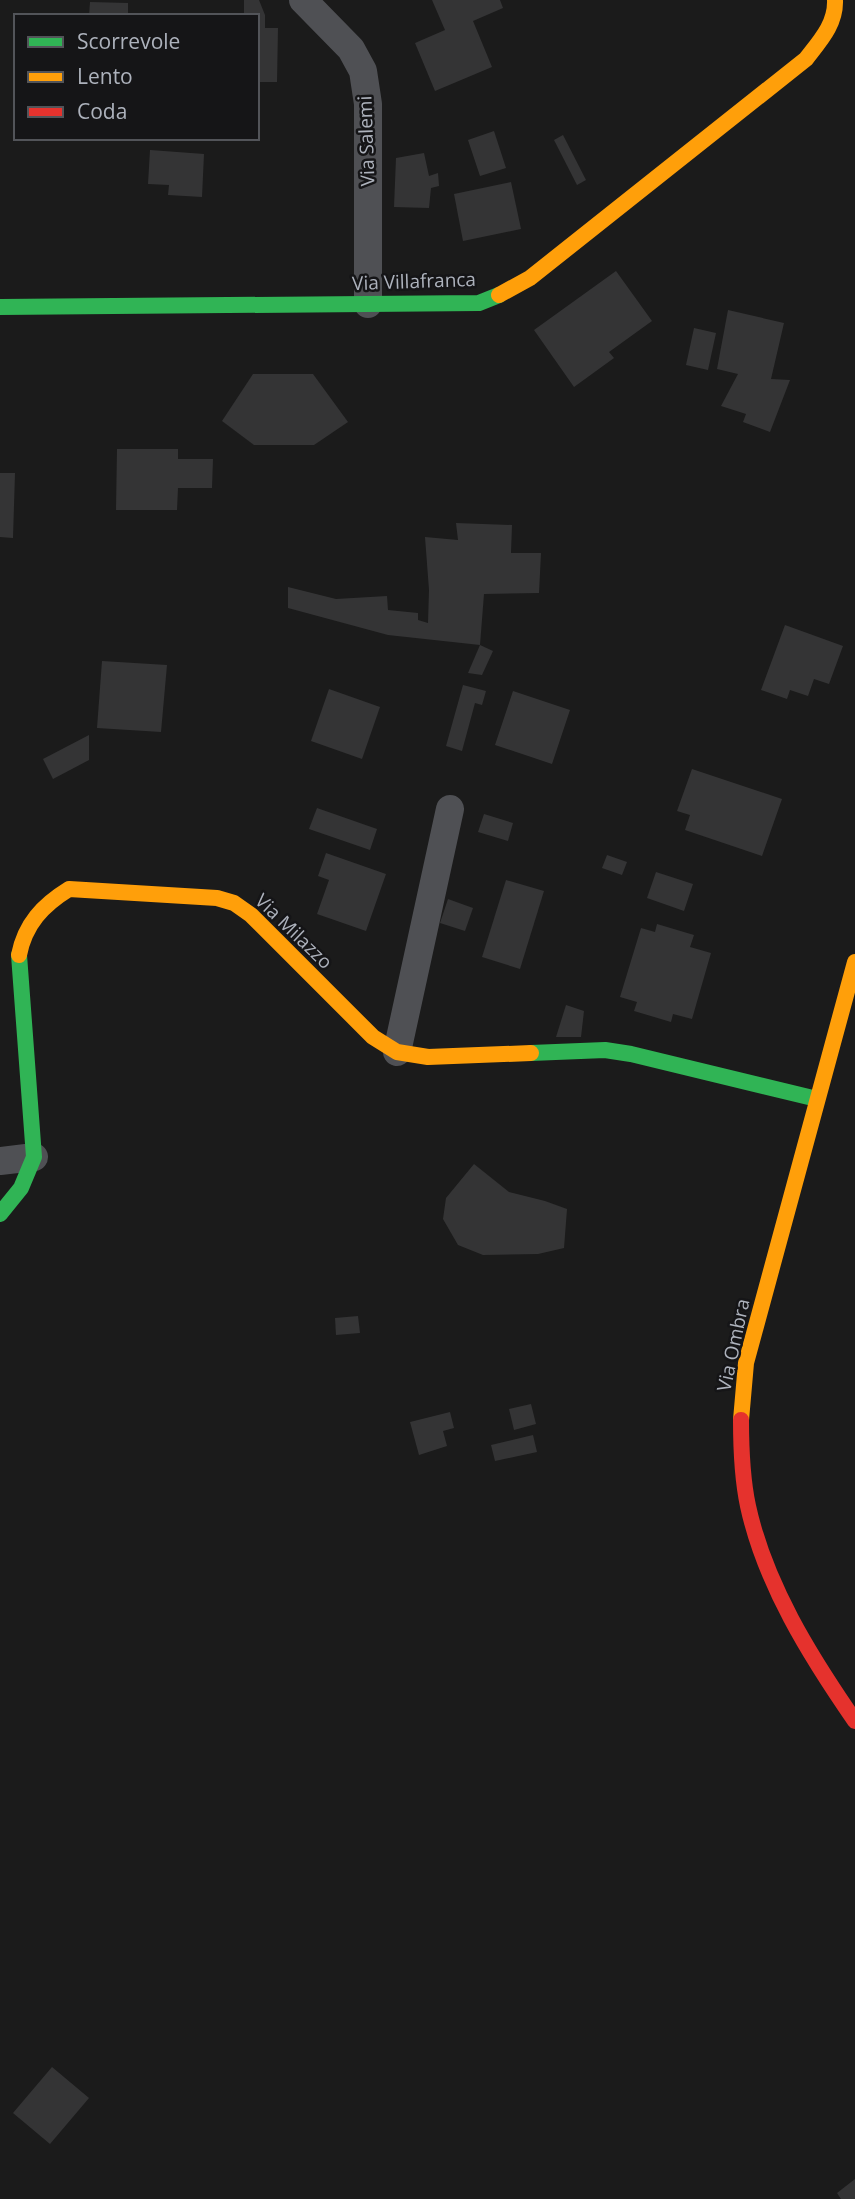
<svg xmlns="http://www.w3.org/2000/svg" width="855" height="2199" viewBox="0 0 855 2199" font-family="'Open Sans',sans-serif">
<rect width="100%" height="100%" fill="#1b1b1b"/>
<g fill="#343435">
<path d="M244,0H259L265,15V28H278L277,82H257V16H244Z"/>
<path d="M432,0H500L503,8L473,21L492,67L435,91L415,43L445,30Z"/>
<path d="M90,2L128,3V16H89Z"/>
<path d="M494,131L506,168L480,176L468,140Z"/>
<path d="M563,135L586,180L577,185L554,140Z"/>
<path d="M150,150L204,154L202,197L168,195L169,185L148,184Z"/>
<path d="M424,153L429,176L438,173L439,186L431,188L429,208L394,207L396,158Z"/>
<path d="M511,182L521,229L463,241L454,194Z"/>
<path d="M616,271L652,321L609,352L614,358L574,387L534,330Z"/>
<path d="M728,310L784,323L771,379L790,380L770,432L743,422L746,414L721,406L738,374L717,369Z"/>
<path d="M694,328L716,333L708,370L686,365Z"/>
<path d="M253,374H313L348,422L314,445H254L222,421Z"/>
<path d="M117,449H178V459H213L212,488H178L177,510H116Z"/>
<path d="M0,473H15L13,538L0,537Z"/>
<path d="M456,523L512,525L511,553H541L539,593L484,594L480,645L388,635L288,608V587L336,599L387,596L388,610L418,613V620L428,623L429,590L425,537L458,540Z"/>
<path d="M785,625L843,646L829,684L814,679L808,696L790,690L787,699L761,690Z"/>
<path d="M480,645L493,651L482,675L468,673Z"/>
<path d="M102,661L167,665L161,732L97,728Z"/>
<path d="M463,685L486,691L482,705L475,703L462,751L446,746Z"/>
<path d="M329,689L380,707L362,759L311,741Z"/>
<path d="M513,691L570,710L552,764L495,745Z"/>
<path d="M89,735V760L53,779L43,759Z"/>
<path d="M692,769L782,799L762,856L685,830L690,815L677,811Z"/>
<path d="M317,808L377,829L370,850L309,829Z"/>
<path d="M484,814L513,823L508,841L478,832Z"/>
<path d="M326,853L386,874L366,931L317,914L329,880L318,876Z"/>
<path d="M607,855L627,862L622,875L602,868Z"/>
<path d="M656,872L693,884L684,911L647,898Z"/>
<path d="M506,880L544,891L520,969L482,957Z"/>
<path d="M448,899L473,908L465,931L440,923Z"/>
<path d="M657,924L694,935L690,947L711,953L692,1019L673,1014L671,1022L634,1011L637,1002L620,997L641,928L655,932Z"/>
<path d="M566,1005L584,1011L581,1037H556Z"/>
<path d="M474,1164L509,1192L545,1201L567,1209L564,1248L538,1254L483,1255L458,1245L443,1219L446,1198Z"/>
<path d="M358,1316L360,1333L336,1335L335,1318Z"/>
<path d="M531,1404L536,1424L514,1430L509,1409Z"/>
<path d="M450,1412L454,1428L443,1431L447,1446L419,1455L410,1422Z"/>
<path d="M533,1435L537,1452L495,1461L491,1445Z"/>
<path d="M52,2067L89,2098L50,2144L13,2113Z"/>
<path d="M855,2179V2199H841L837,2193Z"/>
</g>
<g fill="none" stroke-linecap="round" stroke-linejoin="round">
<g stroke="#4f5054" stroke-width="28">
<path d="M303,0L351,49L363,71L368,104V304"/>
<path d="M397,1052L450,809"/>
<path d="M0,1161L34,1157"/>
</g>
<g stroke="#30b455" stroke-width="16">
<path d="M0,307L479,303L499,295"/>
<path d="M531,1053L605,1050L631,1054L817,1099"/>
<path d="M0,1214L21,1188L34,1157L19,955"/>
</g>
<g stroke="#ff9f0a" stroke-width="16">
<path d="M499,295L530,278L806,59C820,41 836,24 835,0"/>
<path d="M19,955C25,924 43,905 69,889L217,898L234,903L251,915L373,1037L397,1052L428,1057L531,1053"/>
<path d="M741,1420L746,1363L855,962"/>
</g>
<path stroke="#e5322d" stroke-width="16" d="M741,1420C741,1449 742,1478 748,1506C765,1584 810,1656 855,1721"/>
</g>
<g text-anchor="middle" stroke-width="5" stroke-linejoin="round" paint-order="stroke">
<g font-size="19" fill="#adb2bc" stroke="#151517">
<text transform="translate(366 141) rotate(-92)" y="7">Via Salemi</text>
<text transform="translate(414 281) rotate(-2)" y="7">Via Villafranca</text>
<text transform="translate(294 931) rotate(44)" y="7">Via Milazzo</text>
<text transform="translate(733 1345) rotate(-78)" y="7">Via Ombra</text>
</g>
</g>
<rect x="14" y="14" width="245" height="126" fill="#151517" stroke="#525459" stroke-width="2"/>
<rect x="28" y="37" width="35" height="10" fill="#30b455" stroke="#525459" stroke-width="2"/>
<text x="77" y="49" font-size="21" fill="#adb2bc">Scorrevole</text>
<rect x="28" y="72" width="35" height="10" fill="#ff9f0a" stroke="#525459" stroke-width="2"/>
<text x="77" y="84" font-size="21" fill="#adb2bc">Lento</text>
<rect x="28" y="107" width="35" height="10" fill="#e5322d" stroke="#525459" stroke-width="2"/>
<text x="77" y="119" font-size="21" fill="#adb2bc">Coda</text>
</svg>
